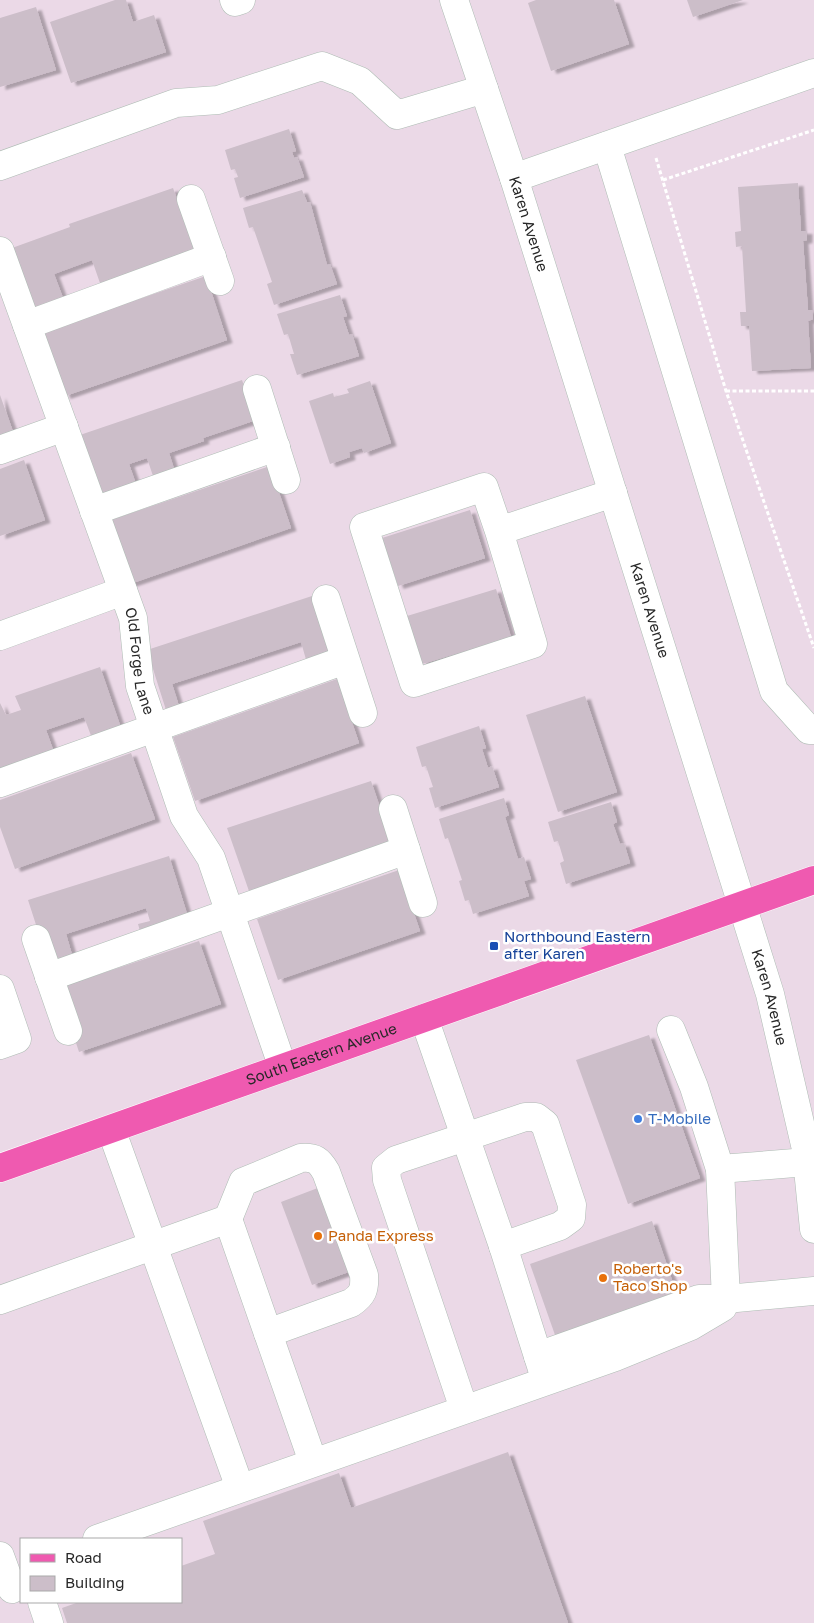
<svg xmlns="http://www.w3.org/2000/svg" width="814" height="1623" viewBox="0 0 814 1623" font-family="'Golos Text',sans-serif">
<defs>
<filter id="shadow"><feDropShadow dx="5.5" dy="3" stdDeviation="1" flood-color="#0004"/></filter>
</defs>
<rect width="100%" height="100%" fill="#ebd9e7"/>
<g fill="#ccbec9" filter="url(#shadow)">
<path d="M115,0H126L133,22L154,15L166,52L71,83L50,22Z"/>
<path d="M536,0H614L629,44L551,71L528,3Z"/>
<path d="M687,0H743L693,17Z"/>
<path d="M36,7L56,70L0,87V18Z"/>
<path d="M289,129L296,151L292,152L294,158L297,157L304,177L240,198L234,178L238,177L235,169L231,170L225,150Z"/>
<path d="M798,183L801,231H807V240L803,241L808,310H812L813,319L808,321L811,368L752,371L749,326H741L740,312H746L742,246L736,247L735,232L741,231L738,187Z"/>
<path d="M173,188L196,252L101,286L92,260L54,274L63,298L34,309L12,248L70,227L69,224Z"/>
<path d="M302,190L307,202H310L327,265L330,264L337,284L274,305L267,284L272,282L253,227L249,228L243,208Z"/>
<path d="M206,276L227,340L65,396L43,332Z"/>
<path d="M340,295L347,316L343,317L349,335L352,334L359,356L297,375L290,354H294L288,334L284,335L277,314Z"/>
<path d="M242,380L256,420L203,438L204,441L169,453L175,472L154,479L147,458L129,464L137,487L99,500L77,436Z"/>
<path d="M370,381L391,443L364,453L362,448L349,452L350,457L330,464L309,401L333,393L334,397L349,393L347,389Z"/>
<path d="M0,395L16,440L0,446Z"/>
<path d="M24,460L45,520L0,536V469Z"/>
<path d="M270,466L291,528L127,585L105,522Z"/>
<path d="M470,510L485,558L398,586L382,538Z"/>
<path d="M496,589L511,637L422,664L407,616Z"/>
<path d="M312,596L331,655L307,663L301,642L172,684L179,706L166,710L147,650Z"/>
<path d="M100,667L122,731L93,741L84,717L46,730L55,755L0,773V703L6,715L21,710L15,696Z"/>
<path d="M337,679L359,743L195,801L173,737Z"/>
<path d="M585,696L617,792L558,812L526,715Z"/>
<path d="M479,726L486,748L482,749L488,768L492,766L499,787L435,808L429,788L433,787L426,766L422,767L416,747Z"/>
<path d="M131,753L155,819L15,869L0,827V800Z"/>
<path d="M371,781L393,846L250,894L227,828Z"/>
<path d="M504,798L509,815L505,817L518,859L524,857L531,879L524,881L529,896L473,914L469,900L465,901L459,881L462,880L448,838L445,839L439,819Z"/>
<path d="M611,802L617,822L613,824L620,844L624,843L630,863L566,884L560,863L564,861L558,841L554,842L548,822Z"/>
<path d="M169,856L188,917L140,931L138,924L150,921L146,908L66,934L73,958L49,965L28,900Z"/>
<path d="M399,870L420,931L278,980L257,919Z"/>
<path d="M199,941L221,1004L79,1052L58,988Z"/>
<path d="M649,1035L700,1178L628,1204L576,1060Z"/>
<path d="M323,1186L354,1270L312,1285L281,1202Z"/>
<path d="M652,1221L676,1292L555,1335L530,1264Z"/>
<path d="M508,1452L568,1623H67L62,1608L79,1602H181V1566L215,1554L203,1521L339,1473L351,1508Z"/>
</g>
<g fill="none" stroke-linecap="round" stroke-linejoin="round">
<defs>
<g id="minor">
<path d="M234,0L235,2L241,0"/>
<path id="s1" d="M454,0L514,178L770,994L806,1149L814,1229"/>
<path d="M607,146L774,691L809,730H814"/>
<path d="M0,166L176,103L218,100L322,66L360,81L397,115L484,89"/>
<path d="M514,178L814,73"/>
<path d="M191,199L220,281"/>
<path id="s2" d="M0,251L133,618L140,686L184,816L211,858L283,1068"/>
<path d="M27,325L212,257"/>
<path d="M257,389L286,480"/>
<path d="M0,450L64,427"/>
<path d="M94,511L276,447"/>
<path d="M499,531L533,644L414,683L364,527L484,487L499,531L613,493"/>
<path d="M326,599L363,713"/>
<path d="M0,636L123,591"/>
<path d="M0,783L345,660"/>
<path d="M393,809L423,903"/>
<path d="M36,939L68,1031"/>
<path d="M49,977L406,850"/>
<path d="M0,989L17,1039L0,1045"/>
<path d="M424,1018L503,1246L543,1372"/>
<path d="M111,1129L240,1488"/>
<path d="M720,1169L807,1162"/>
<path d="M228,1219L243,1182L301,1158C315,1157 319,1160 326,1172L364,1275C365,1289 363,1295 351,1303L268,1333"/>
<path d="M0,1300L228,1219L313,1462"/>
<path d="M538,1356L699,1299H726L720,1169L694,1087L671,1030"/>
<path d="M464,1409L387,1180L386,1168L396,1160L525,1117H536L545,1124L572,1205L571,1218L560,1226L503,1246"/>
<path d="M97,1539L615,1357L691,1326L723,1307L726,1299L814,1291"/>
<path d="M0,1556L12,1589"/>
<path d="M42,1602L49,1623"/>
</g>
<g id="major">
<path id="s3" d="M0,1168L814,880"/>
</g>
</defs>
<use href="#minor" stroke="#aebcb4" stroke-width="29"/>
<use href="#major" stroke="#fff" stroke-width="29"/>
<g stroke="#fff" stroke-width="3" stroke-dasharray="4 2.5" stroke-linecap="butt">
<path d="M656,158L726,391L814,648"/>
<path d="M663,180L814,130"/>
<path d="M726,391H814"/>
</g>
<use href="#minor" stroke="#fff" stroke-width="28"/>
<use href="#major" stroke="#ef5ab0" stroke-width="28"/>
</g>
<rect fill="#1a4fb4" stroke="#fff" stroke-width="2" x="489" y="941" width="10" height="10" rx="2.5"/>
<circle fill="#3f7fe0" stroke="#fff" stroke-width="2" cx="638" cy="1119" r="5"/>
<g fill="#e8710a" stroke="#fff" stroke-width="2">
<circle cx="318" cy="1236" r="5"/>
<circle cx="603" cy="1278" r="5"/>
</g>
<g text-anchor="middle" stroke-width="5" stroke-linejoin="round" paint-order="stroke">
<g font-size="15" fill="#282828" stroke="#fff">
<text dy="5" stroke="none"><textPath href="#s1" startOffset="236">Karen Avenue</textPath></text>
<text dy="5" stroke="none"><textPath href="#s1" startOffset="641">Karen Avenue</textPath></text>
<text dy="5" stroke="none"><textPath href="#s2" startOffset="434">Old Forge Lane</textPath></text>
<text dy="5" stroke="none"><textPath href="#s1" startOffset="1046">Karen Avenue</textPath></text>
<text dy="5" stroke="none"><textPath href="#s3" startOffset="341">South Eastern Avenue</textPath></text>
</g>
<g font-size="15" fill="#164399" stroke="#fff" text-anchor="start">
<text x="504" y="942">Northbound Eastern<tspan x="504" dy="17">after Karen</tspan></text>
</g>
<g font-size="15" fill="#366cbe" stroke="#fff" text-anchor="start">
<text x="648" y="1124">T-Mobile</text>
</g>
<g font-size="15" fill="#c56008" stroke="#fff" text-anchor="start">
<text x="328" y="1241">Panda Express</text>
<text x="613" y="1274">Roberto's<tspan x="613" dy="17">Taco Shop</tspan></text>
</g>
</g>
<rect x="20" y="1538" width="162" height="65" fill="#ffffff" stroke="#a9a9a9"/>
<rect x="30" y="1554" width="25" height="8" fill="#ef5ab0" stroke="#a9a9a9"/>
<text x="65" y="1563" font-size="15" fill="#282828">Road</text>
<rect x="30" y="1576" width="25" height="15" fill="#ccbec9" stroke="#a9a9a9"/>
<text x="65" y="1588" font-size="15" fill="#282828">Building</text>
</svg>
